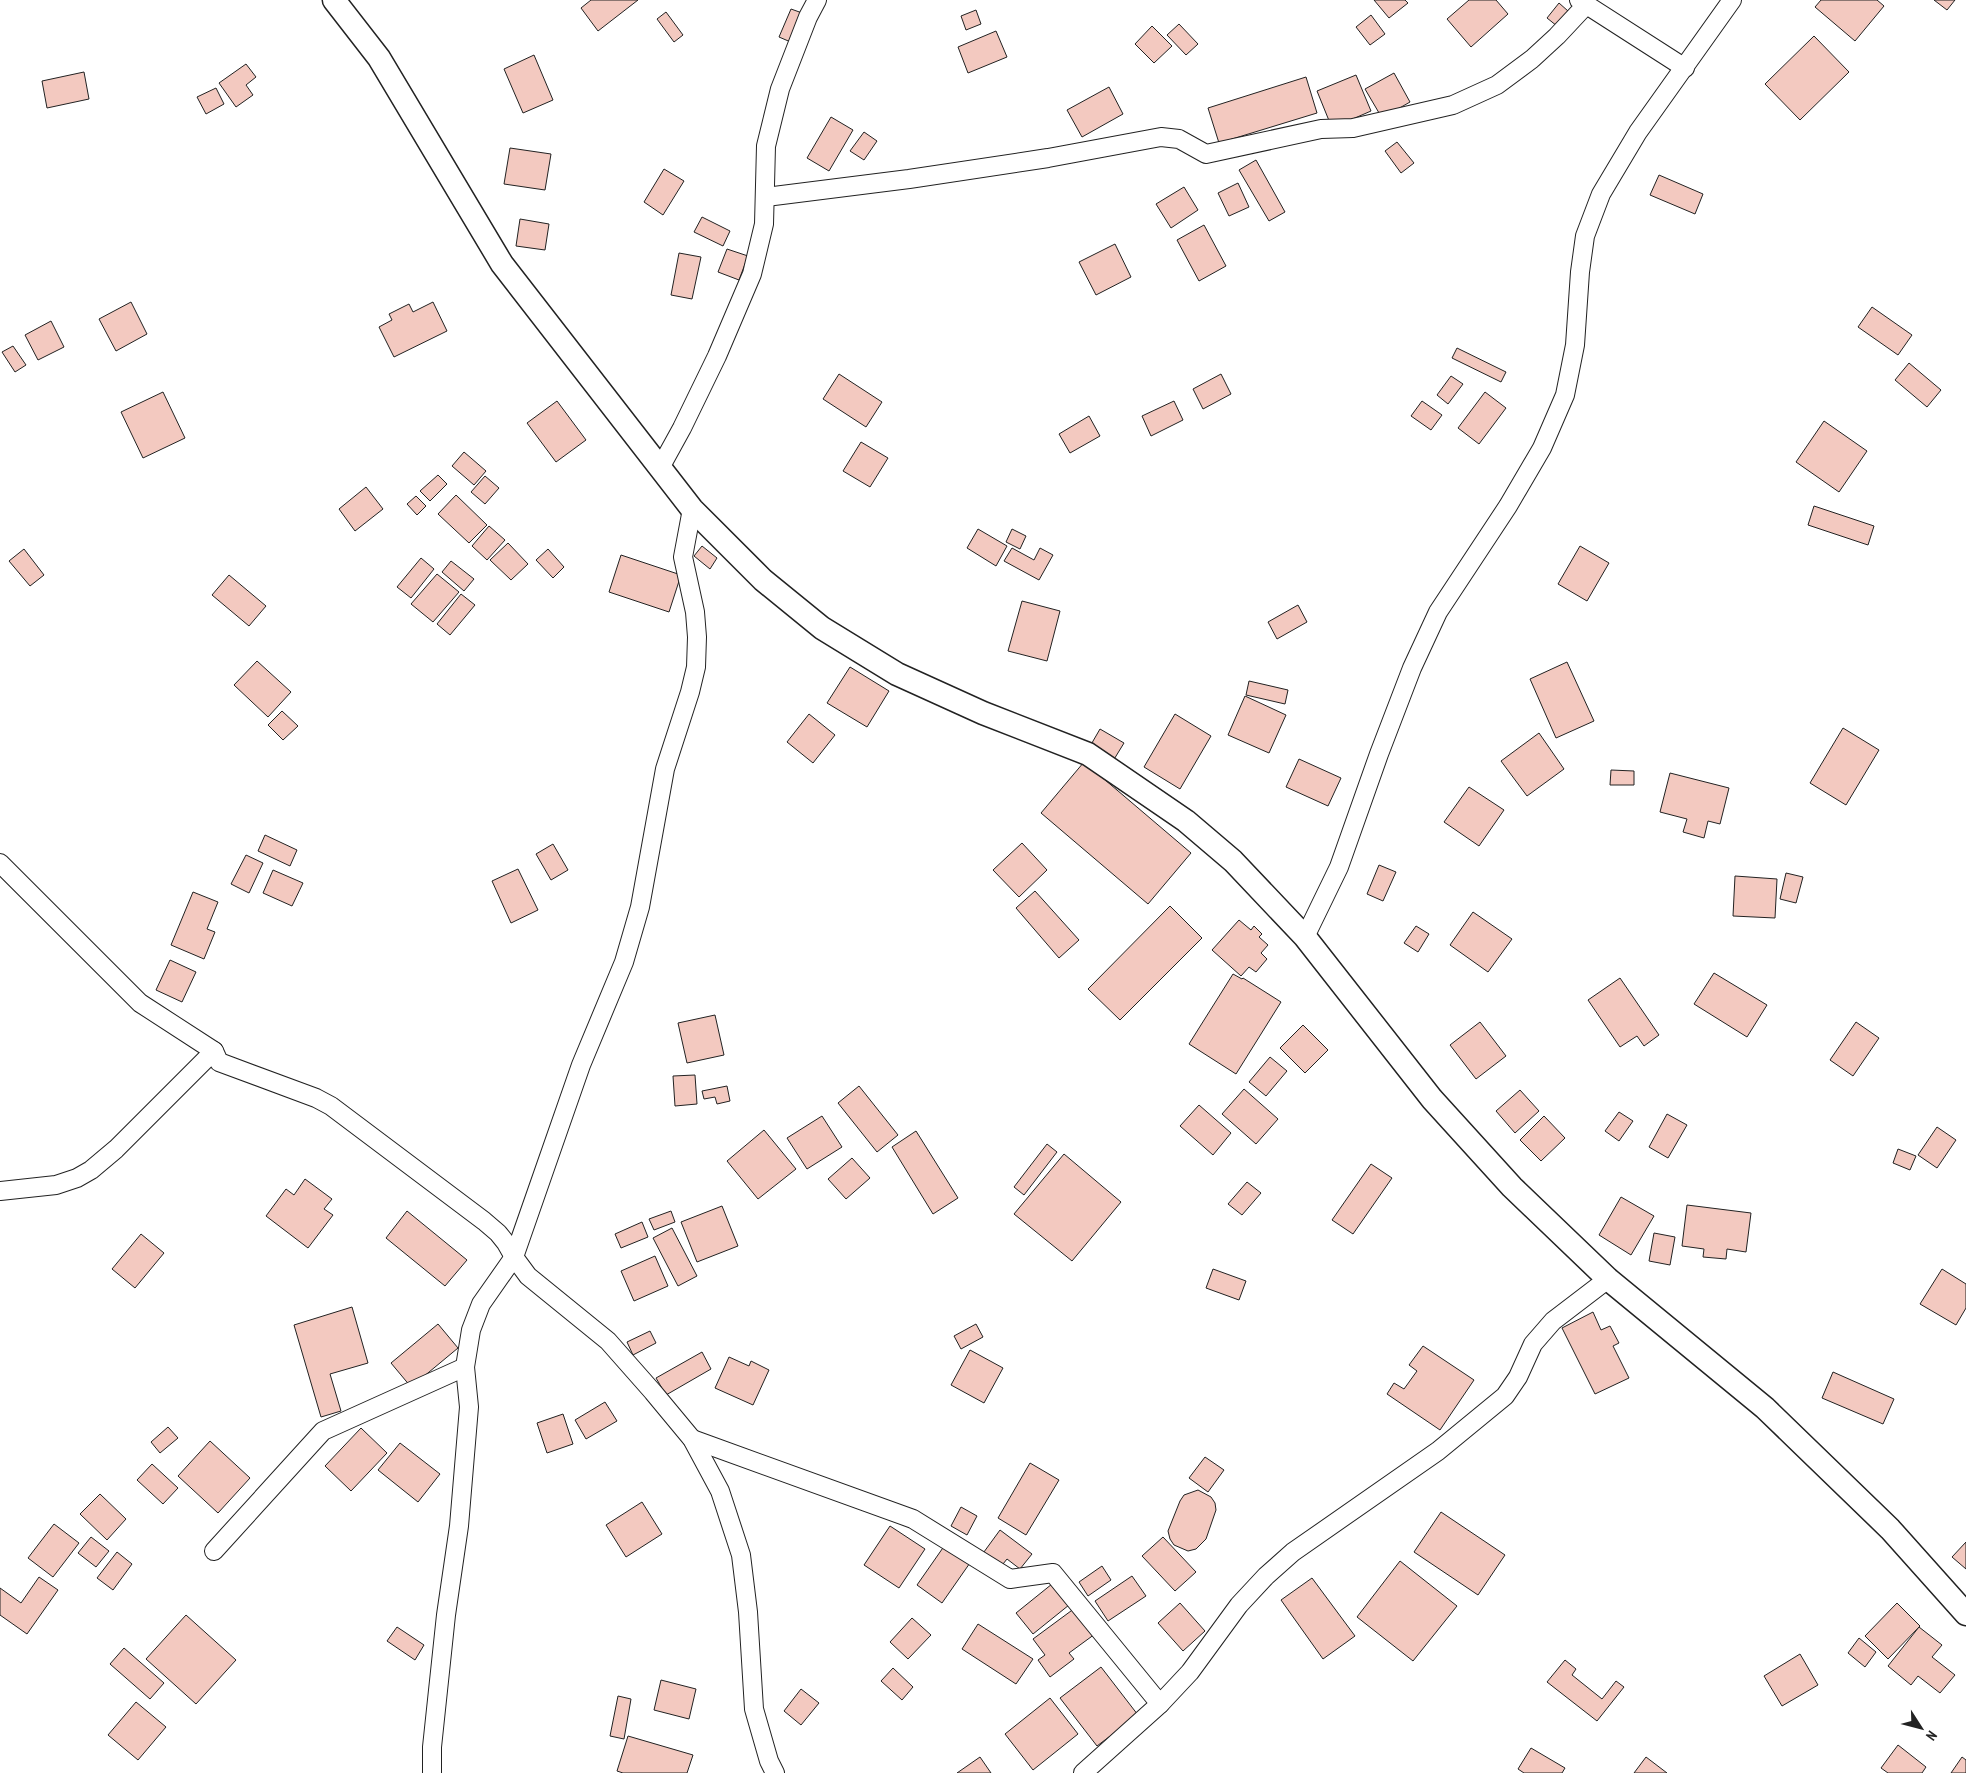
<svg xmlns="http://www.w3.org/2000/svg" width="1966" height="1773" viewBox="0 0 1966 1773" font-family="'PT Sans Narrow',sans-serif">
<rect width="100%" height="100%" fill="#fff"/>
<g fill="#f3c9c0" stroke="#222">
<path d="M591,0H638L598,31L581,8Z"/>
<path d="M1374,0H1405L1408,3L1389,18Z"/>
<path d="M1469,0H1496L1508,14L1471,47L1447,19Z"/>
<path d="M1821,0H1877L1884,6L1855,41L1815,7Z"/>
<path d="M1934,0H1955L1947,10Z"/>
<path d="M1559,3L1568,11L1557,26L1547,18Z"/>
<path d="M791,9L805,14L793,43L779,37Z"/>
<path d="M976,10L981,24L966,30L961,16Z"/>
<path d="M666,12L683,35L674,42L657,19Z"/>
<path d="M1371,15L1385,34L1370,45L1356,27Z"/>
<path d="M1179,24L1198,44L1186,55L1167,35Z"/>
<path d="M1152,26L1172,46L1154,63L1135,44Z"/>
<path d="M996,31L1007,57L968,73L958,47Z"/>
<path d="M1814,36L1849,72L1800,120L1765,84Z"/>
<path d="M534,55L553,100L523,113L504,69Z"/>
<path d="M246,64L256,77L246,85L253,95L236,107L219,83Z"/>
<path d="M84,72L89,99L47,108L42,81Z"/>
<path d="M1394,73L1410,102L1382,118L1365,89Z"/>
<path d="M1356,75L1371,111L1332,128L1317,91Z"/>
<path d="M1306,77L1317,113L1219,143L1208,108Z"/>
<path d="M1109,87L1123,114L1082,137L1067,110Z"/>
<path d="M216,88L224,104L206,114L197,97Z"/>
<path d="M831,117L853,130L829,171L807,158Z"/>
<path d="M864,132L877,141L864,160L850,151Z"/>
<path d="M1397,142L1414,163L1401,173L1385,151Z"/>
<path d="M510,148L551,154L545,190L504,184Z"/>
<path d="M1256,160L1285,212L1269,221L1239,170Z"/>
<path d="M664,169L684,181L663,215L644,202Z"/>
<path d="M1659,175L1703,194L1695,214L1650,195Z"/>
<path d="M1238,183L1249,207L1229,216L1218,193Z"/>
<path d="M1184,187L1198,210L1171,228L1156,204Z"/>
<path d="M702,217L730,231L723,246L694,232Z"/>
<path d="M520,219L549,224L545,250L516,246Z"/>
<path d="M1204,225L1226,266L1199,281L1177,240Z"/>
<path d="M1115,244L1131,277L1096,295L1079,262Z"/>
<path d="M727,249L748,256L739,280L718,272Z"/>
<path d="M679,253L701,257L692,299L671,295Z"/>
<path d="M131,302L147,334L116,351L99,319Z"/>
<path d="M433,302L447,331L394,357L379,327L392,320L389,314L409,304L413,312Z"/>
<path d="M1872,307L1912,335L1898,355L1858,327Z"/>
<path d="M51,321L64,347L38,360L25,335Z"/>
<path d="M13,346L26,365L15,372L2,352Z"/>
<path d="M1457,348L1506,372L1501,382L1452,358Z"/>
<path d="M1909,363L1941,390L1927,407L1895,380Z"/>
<path d="M839,374L882,402L866,427L823,399Z"/>
<path d="M1221,374L1231,394L1203,409L1193,389Z"/>
<path d="M1451,376L1463,384L1448,404L1437,395Z"/>
<path d="M163,392L185,438L143,458L121,412Z"/>
<path d="M1485,392L1506,408L1479,444L1458,428Z"/>
<path d="M557,401L586,440L556,462L527,423Z"/>
<path d="M1174,401L1183,420L1151,436L1142,416Z"/>
<path d="M1422,401L1442,415L1431,430L1411,416Z"/>
<path d="M1089,416L1100,436L1070,453L1059,434Z"/>
<path d="M1824,421L1867,451L1839,492L1796,462Z"/>
<path d="M861,442L888,458L870,487L843,471Z"/>
<path d="M464,452L486,471L474,485L452,466Z"/>
<path d="M438,475L447,484L430,501L420,491Z"/>
<path d="M485,476L499,488L485,504L471,492Z"/>
<path d="M366,487L383,509L355,531L339,509Z"/>
<path d="M456,495L487,525L469,543L438,514Z"/>
<path d="M416,496L426,506L417,515L407,504Z"/>
<path d="M1814,506L1874,526L1868,545L1808,525Z"/>
<path d="M489,526L505,540L487,560L472,546Z"/>
<path d="M978,529L1007,546L996,566L967,548Z"/>
<path d="M1012,529L1026,536L1020,549L1006,542Z"/>
<path d="M508,543L528,564L511,580L490,560Z"/>
<path d="M702,546L717,558L710,569L694,556Z"/>
<path d="M1580,546L1609,563L1587,601L1558,584Z"/>
<path d="M1012,548L1034,560L1040,548L1053,555L1039,580L1004,561Z"/>
<path d="M24,549L44,575L30,586L9,561Z"/>
<path d="M548,549L564,567L553,578L536,560Z"/>
<path d="M621,555L681,575L669,612L609,592Z"/>
<path d="M421,558L434,569L411,598L397,587Z"/>
<path d="M451,561L474,579L464,591L442,572Z"/>
<path d="M437,574L459,592L433,622L411,604Z"/>
<path d="M229,575L266,606L249,626L212,595Z"/>
<path d="M461,594L475,605L450,635L437,624Z"/>
<path d="M1022,601L1060,611L1047,661L1008,651Z"/>
<path d="M1298,605L1307,622L1277,639L1268,622Z"/>
<path d="M257,661L291,692L268,717L234,685Z"/>
<path d="M1567,662L1594,721L1556,738L1530,679Z"/>
<path d="M850,667L889,691L867,727L827,703Z"/>
<path d="M1249,681L1288,690L1285,704L1246,695Z"/>
<path d="M1245,696L1286,715L1269,753L1228,735Z"/>
<path d="M282,711L298,726L283,740L268,725Z"/>
<path d="M809,714L835,735L813,763L787,742Z"/>
<path d="M1175,714L1211,736L1180,789L1144,767Z"/>
<path d="M1843,728L1879,750L1846,805L1810,783Z"/>
<path d="M1100,729L1124,743L1113,761L1089,748Z"/>
<path d="M1539,733L1564,769L1527,796L1501,761Z"/>
<path d="M1299,759L1341,778L1328,806L1286,787Z"/>
<path d="M1084,762L1191,853L1148,904L1041,813Z"/>
<path d="M1611,770L1634,771V785H1610Z"/>
<path d="M1670,773L1729,788L1720,824L1708,821L1704,838L1683,832L1687,819L1660,812Z"/>
<path d="M1469,787L1504,810L1479,846L1444,822Z"/>
<path d="M265,835L297,850L290,866L258,851Z"/>
<path d="M1022,843L1047,870L1019,897L993,870Z"/>
<path d="M553,844L568,870L551,880L536,854Z"/>
<path d="M246,855L263,863L249,893L231,884Z"/>
<path d="M1379,865L1396,872L1383,901L1367,894Z"/>
<path d="M518,869L538,910L511,923L492,881Z"/>
<path d="M273,870L303,883L292,906L263,893Z"/>
<path d="M1786,873L1803,877L1796,903L1780,899Z"/>
<path d="M1735,876L1777,879L1775,918L1733,916Z"/>
<path d="M1035,891L1079,940L1059,958L1016,908Z"/>
<path d="M193,892L218,902L207,929L215,932L204,959L171,945Z"/>
<path d="M1170,906L1202,938L1120,1020L1088,989Z"/>
<path d="M1473,912L1512,939L1488,972L1450,945Z"/>
<path d="M1239,920L1251,930L1254,926L1262,934L1259,937L1268,945L1261,953L1267,959L1256,972L1249,967L1241,976L1212,950Z"/>
<path d="M1416,926L1429,934L1418,952L1404,943Z"/>
<path d="M170,960L196,972L182,1002L156,990Z"/>
<path d="M1714,973L1767,1005L1747,1037L1694,1004Z"/>
<path d="M1233,974L1242,979L1243,978L1281,1002L1236,1074L1189,1044Z"/>
<path d="M1620,978L1659,1035L1644,1046L1637,1036L1620,1047L1588,1000Z"/>
<path d="M715,1015L724,1055L687,1063L678,1023Z"/>
<path d="M1480,1022L1506,1056L1476,1079L1450,1045Z"/>
<path d="M1856,1022L1879,1038L1853,1076L1830,1060Z"/>
<path d="M1303,1025L1328,1050L1305,1073L1280,1048Z"/>
<path d="M1270,1057L1287,1071L1266,1096L1249,1082Z"/>
<path d="M695,1075L697,1104L675,1106L673,1076Z"/>
<path d="M727,1086L730,1101L717,1104L715,1097L704,1099L702,1091Z"/>
<path d="M859,1086L898,1135L877,1152L838,1103Z"/>
<path d="M1244,1089L1278,1119L1256,1144L1222,1114Z"/>
<path d="M1520,1090L1539,1111L1515,1133L1496,1111Z"/>
<path d="M1199,1105L1231,1133L1213,1155L1180,1126Z"/>
<path d="M1619,1112L1633,1121L1619,1141L1605,1131Z"/>
<path d="M1667,1114L1687,1125L1668,1158L1649,1147Z"/>
<path d="M822,1116L842,1147L807,1169L787,1138Z"/>
<path d="M1544,1116L1565,1138L1541,1161L1520,1140Z"/>
<path d="M1937,1127L1956,1140L1937,1168L1918,1155Z"/>
<path d="M764,1130L796,1169L758,1199L727,1161Z"/>
<path d="M916,1131L958,1198L933,1214L892,1147Z"/>
<path d="M1047,1144L1057,1152L1024,1195L1014,1187Z"/>
<path d="M1898,1149L1916,1156L1910,1170L1893,1163Z"/>
<path d="M1064,1154L1121,1202L1072,1261L1014,1214Z"/>
<path d="M852,1158L870,1178L846,1199L828,1179Z"/>
<path d="M1371,1164L1392,1178L1353,1234L1332,1220Z"/>
<path d="M305,1179L332,1199L324,1209L333,1215L308,1248L266,1216L286,1189L294,1195Z"/>
<path d="M1247,1182L1261,1193L1242,1215L1228,1204Z"/>
<path d="M1621,1197L1654,1216L1631,1255L1599,1235Z"/>
<path d="M1687,1205L1751,1213L1746,1252L1727,1249L1726,1259L1703,1257L1704,1249L1682,1246Z"/>
<path d="M722,1206L738,1246L697,1262L681,1222Z"/>
<path d="M407,1211L467,1260L445,1286L386,1238Z"/>
<path d="M671,1211L675,1222L654,1230L649,1219Z"/>
<path d="M642,1222L648,1237L621,1248L615,1234Z"/>
<path d="M672,1228L697,1276L678,1286L653,1238Z"/>
<path d="M1654,1233L1675,1237L1670,1265L1649,1261Z"/>
<path d="M141,1234L164,1253L135,1288L112,1269Z"/>
<path d="M655,1256L668,1286L634,1301L621,1271Z"/>
<path d="M1213,1269L1246,1281L1239,1300L1206,1288Z"/>
<path d="M1942,1269L1966,1284V1308L1956,1325L1920,1304Z"/>
<path d="M352,1307L368,1363L330,1374L341,1411L321,1417L294,1325Z"/>
<path d="M1593,1312L1601,1330L1610,1326L1619,1343L1613,1346L1629,1378L1595,1394L1562,1328Z"/>
<path d="M438,1324L458,1348L411,1387L391,1363Z"/>
<path d="M976,1324L983,1337L961,1349L954,1336Z"/>
<path d="M650,1331L656,1343L633,1355L627,1342Z"/>
<path d="M1423,1346L1474,1380L1440,1430L1387,1394L1394,1383L1404,1389L1417,1371L1409,1365Z"/>
<path d="M970,1350L1003,1368L984,1403L951,1385Z"/>
<path d="M702,1352L711,1369L666,1395L656,1378Z"/>
<path d="M729,1357L749,1366L751,1361L769,1370L753,1405L715,1388Z"/>
<path d="M1833,1372L1894,1399L1883,1424L1822,1398Z"/>
<path d="M605,1402L617,1421L586,1439L575,1420Z"/>
<path d="M563,1414L573,1444L547,1453L537,1423Z"/>
<path d="M168,1427L178,1438L160,1453L151,1442Z"/>
<path d="M361,1428L387,1453L351,1491L325,1466Z"/>
<path d="M210,1441L250,1478L218,1513L178,1476Z"/>
<path d="M400,1443L440,1474L418,1502L378,1470Z"/>
<path d="M1205,1457L1224,1470L1208,1492L1189,1478Z"/>
<path d="M1030,1463L1059,1480L1026,1535L998,1518Z"/>
<path d="M152,1464L178,1488L163,1504L137,1480Z"/>
<path d="M1198,1490L1211,1497L1215,1503L1216,1510L1206,1539L1196,1549L1188,1551L1174,1545L1170,1539L1168,1531L1180,1501L1184,1495Z"/>
<path d="M100,1494L126,1519L107,1540L80,1514Z"/>
<path d="M642,1502L662,1534L626,1557L606,1525Z"/>
<path d="M961,1507L977,1516L967,1535L951,1526Z"/>
<path d="M1441,1512L1505,1555L1478,1595L1414,1552Z"/>
<path d="M54,1524L79,1543L53,1577L28,1558Z"/>
<path d="M890,1526L925,1549L899,1588L864,1565Z"/>
<path d="M1000,1530L1032,1554L1020,1569L1007,1559L999,1569L981,1556Z"/>
<path d="M91,1537L109,1551L96,1567L78,1553Z"/>
<path d="M1163,1537L1196,1572L1175,1591L1142,1556Z"/>
<path d="M947,1542L972,1560L942,1603L917,1585Z"/>
<path d="M1966,1542V1569L1952,1557Z"/>
<path d="M117,1552L132,1564L113,1590L97,1578Z"/>
<path d="M1400,1561L1457,1606L1413,1661L1357,1617Z"/>
<path d="M1102,1566L1111,1580L1088,1596L1079,1582Z"/>
<path d="M1132,1576L1146,1596L1108,1621L1095,1601Z"/>
<path d="M39,1577L58,1590L27,1634L0,1615V1588L21,1603Z"/>
<path d="M1312,1578L1355,1636L1323,1659L1281,1600Z"/>
<path d="M1052,1584L1069,1605L1033,1634L1016,1613Z"/>
<path d="M1180,1603L1205,1631L1183,1651L1158,1623Z"/>
<path d="M1897,1603L1920,1626L1888,1659L1865,1636Z"/>
<path d="M1075,1608L1095,1634L1069,1653L1074,1659L1050,1677L1038,1660L1045,1655L1033,1639Z"/>
<path d="M186,1615L236,1660L196,1704L146,1659Z"/>
<path d="M912,1618L931,1635L908,1659L890,1642Z"/>
<path d="M978,1624L1033,1659L1016,1684L962,1649Z"/>
<path d="M397,1627L424,1645L415,1660L387,1641Z"/>
<path d="M1919,1627L1942,1645L1932,1657L1955,1675L1940,1693L1918,1676L1911,1685L1888,1666Z"/>
<path d="M1859,1638L1876,1652L1865,1667L1848,1653Z"/>
<path d="M124,1648L164,1683L150,1699L110,1664Z"/>
<path d="M1800,1654L1818,1685L1782,1706L1764,1676Z"/>
<path d="M1565,1660L1576,1669L1572,1675L1602,1699L1616,1681L1624,1687L1597,1721L1547,1682Z"/>
<path d="M1101,1667L1138,1715L1097,1746L1060,1698Z"/>
<path d="M893,1668L913,1687L902,1700L881,1681Z"/>
<path d="M661,1680L696,1689L689,1719L654,1710Z"/>
<path d="M801,1689L819,1703L801,1725L784,1711Z"/>
<path d="M618,1696L631,1699L624,1739L610,1736Z"/>
<path d="M1050,1698L1078,1734L1033,1770L1005,1734Z"/>
<path d="M136,1702L166,1727L138,1760L108,1735Z"/>
<path d="M628,1736L693,1755L687,1773H623L617,1771Z"/>
<path d="M1898,1745L1926,1767L1922,1773H1888L1881,1768Z"/>
<path d="M1531,1748L1565,1768L1562,1773H1524L1518,1769Z"/>
<path d="M980,1757L991,1773H957Z"/>
<path d="M1646,1757L1667,1773H1634Z"/>
<path d="M1962,1757L1966,1760V1773H1951Z"/>
</g>
<g fill="none" stroke-linecap="round" stroke-linejoin="round">
<defs>
<g id="minor">
<path d="M1579,0L1685,68"/>
<path d="M766,197L909,179L1048,158L1161,137L1179,139L1206,154L1321,129L1353,128L1453,105L1497,85L1532,59L1557,36L1586,5"/>
<path d="M660,468L682,428L717,356L752,274L764,224L766,146L780,89L808,17L817,0"/>
<path d="M0,863L140,1003L214,1051L219,1062L316,1098L331,1106L484,1221L498,1233L506,1243L514,1257L528,1276L608,1341L653,1392L692,1439L720,1491L741,1555L748,1612L754,1709L769,1761L775,1773"/>
<path d="M1305,937L1339,867L1379,754L1412,668L1438,612L1508,506L1542,448L1565,395L1575,345L1580,272L1585,236L1601,194L1638,132L1732,0"/>
<path d="M0,1191L56,1185L77,1178L91,1170L116,1149L214,1051"/>
<path d="M692,1439L913,1519L1010,1579L1053,1573L1160,1704"/>
<path d="M214,1551L323,1431L465,1367"/>
<path d="M432,1773V1747L446,1615L459,1526L469,1407L465,1367L471,1330L481,1304L514,1257L581,1065L624,962L640,907L665,769L690,692L696,667L697,637L695,612L683,557L692,509"/>
<path d="M1083,1773L1160,1704L1190,1672L1239,1605L1266,1576L1293,1552L1438,1451L1505,1396L1518,1377L1533,1344L1553,1321L1608,1279"/>
</g>
<path id="tertiary" d="M334,0L379,58L502,264L692,509L763,580L822,628L897,674L983,713L1088,754L1186,821L1233,861L1305,937L1432,1099L1512,1187L1608,1279L1765,1408L1890,1529L1966,1614"/>
</defs>
<use href="#minor" stroke="#222" stroke-width="20"/>
<use href="#tertiary" stroke="#222" stroke-width="25"/>
<use href="#minor" stroke="#fff" stroke-width="18"/>
<use href="#tertiary" stroke="#fff" stroke-width="22"/>
</g>
<g transform="translate(1921 1728) rotate(126)" stroke="#ffffff" stroke-width="4" paint-order="stroke">
<path d="M0-4L9 19L0 12L-9 19Z" fill="#222222"/>
<text y="-8" font-size="14" font-weight="bold" text-anchor="middle" fill="#222222">N</text>
</g>
</svg>
